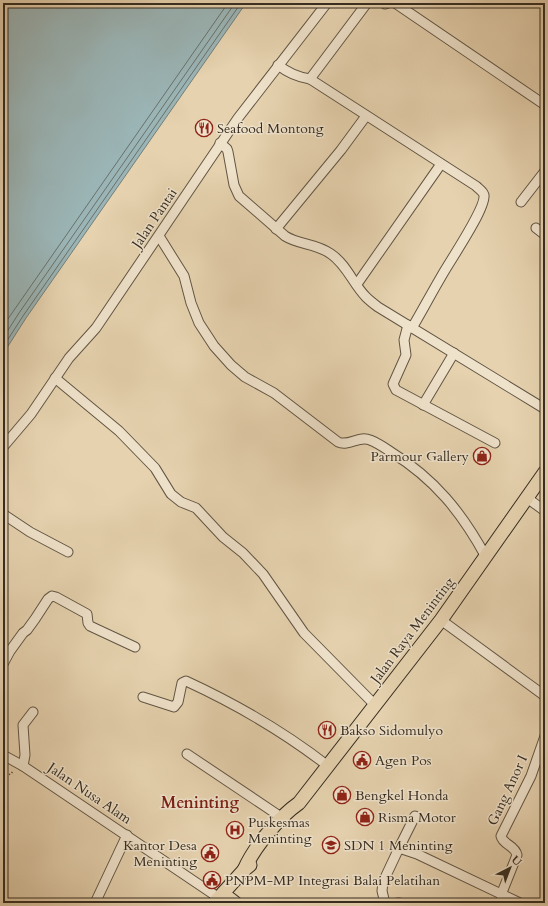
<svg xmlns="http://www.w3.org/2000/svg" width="548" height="906" viewBox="0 0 548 906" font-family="Cardo,serif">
<rect width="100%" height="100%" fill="#e6d2af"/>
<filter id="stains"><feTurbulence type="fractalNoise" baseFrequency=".005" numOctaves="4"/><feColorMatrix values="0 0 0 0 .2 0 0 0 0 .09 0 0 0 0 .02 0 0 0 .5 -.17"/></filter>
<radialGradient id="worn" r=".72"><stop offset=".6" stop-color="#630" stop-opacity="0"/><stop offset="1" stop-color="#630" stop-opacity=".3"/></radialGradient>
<path fill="#9bb5b6" stroke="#737f7a" d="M3,3H246L26,318L3,354Z"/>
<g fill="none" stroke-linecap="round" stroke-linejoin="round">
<g stroke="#68716c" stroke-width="1">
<path d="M3,326L228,3"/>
<path d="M3,338L19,313L235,3"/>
<path d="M3,347L23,316L241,3"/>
</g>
<defs>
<g id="minor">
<path d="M384,3L385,4L388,3"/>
<path d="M395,3L545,105"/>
<path d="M278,65C288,73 297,77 310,79L367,3"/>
<path d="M310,79L476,186C479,189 483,191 484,195C486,209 449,262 441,277C431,294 422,311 412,328"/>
<path d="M220,143L227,149L228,152L234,185L239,196L285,236C299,245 316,243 331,254C347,265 353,284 366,297C370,301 374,304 378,307L545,409"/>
<path d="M521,202L545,171"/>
<path d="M536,228L545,235"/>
<path d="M276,229L341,150L366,116"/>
<path d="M159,236L184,276L191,303L199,323L214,346L231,365L245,377L274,393L338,442C349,447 359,435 370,440C378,443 385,448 391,452C435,479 462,513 486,557"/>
<path d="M357,284L441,164"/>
<path d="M408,325L404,340L406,355L393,384L396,390L495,443"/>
<path d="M55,378L119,431L155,468L171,494L181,502L196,508L223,537L243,553L263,574L304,633L375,705"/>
<path d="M423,405L454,353"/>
<path d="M3,447L31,414L69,358L96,328L238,118L327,3"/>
<path d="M527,498L545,511"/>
<path d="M3,514L30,532L68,552"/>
<path d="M441,620L545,696"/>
<path d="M3,664L10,651L23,633L27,630L35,619L48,599L52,596L56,597L87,614L88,623L90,626L135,647"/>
<path d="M143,697L174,707L178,702L182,683L186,681C236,704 284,732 328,766"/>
<path d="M187,754L281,817"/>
<path d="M3,755L23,766L219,898"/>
<path d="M23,766L25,755L23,725L33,712"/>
<path d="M399,848L415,816"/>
<path d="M501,895L517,855C515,845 503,845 501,836L531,776L545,736"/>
<path d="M95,903L127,835"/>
<path d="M385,903L382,891L383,882L399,848L417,854L520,903"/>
<path d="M397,903H400"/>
</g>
<path id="major" d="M223,893L236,903"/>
<g id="highway">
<path d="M244,870C254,847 279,817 299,803L441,620L545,472"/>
<path d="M214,903L244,870L250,865"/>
</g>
</defs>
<use href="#minor" stroke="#625644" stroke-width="11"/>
<use href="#major" stroke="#362d21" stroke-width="14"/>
<use href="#highway" stroke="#362d21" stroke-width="15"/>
<path stroke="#362d21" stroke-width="1.5" stroke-dasharray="1 2" stroke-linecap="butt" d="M3,781L6,777L14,771"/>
<use href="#minor" stroke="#efe2cb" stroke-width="9"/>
<use href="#major" stroke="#e6d2af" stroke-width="12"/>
<use href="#highway" stroke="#e6d2af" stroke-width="13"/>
</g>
<defs>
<symbol id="restaurant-ring" viewBox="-11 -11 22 22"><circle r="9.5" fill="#efe2cb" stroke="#8f2418" stroke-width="1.5"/><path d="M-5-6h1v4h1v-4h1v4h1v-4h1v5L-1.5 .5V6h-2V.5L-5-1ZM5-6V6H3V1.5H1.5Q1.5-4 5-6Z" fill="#8f2418"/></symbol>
<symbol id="shop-ring" viewBox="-11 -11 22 22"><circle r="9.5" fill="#efe2cb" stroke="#8f2418" stroke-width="1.5"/><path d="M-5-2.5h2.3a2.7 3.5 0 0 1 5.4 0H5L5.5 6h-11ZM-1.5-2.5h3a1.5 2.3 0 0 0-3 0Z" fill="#8f2418"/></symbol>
<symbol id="civic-ring" viewBox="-11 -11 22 22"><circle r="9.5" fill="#efe2cb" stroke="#8f2418" stroke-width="1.5"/><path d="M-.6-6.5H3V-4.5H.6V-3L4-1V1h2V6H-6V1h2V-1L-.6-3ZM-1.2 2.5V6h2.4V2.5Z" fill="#8f2418"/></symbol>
<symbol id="hospital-ring" viewBox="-11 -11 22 22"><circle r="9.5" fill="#efe2cb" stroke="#8f2418" stroke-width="1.5"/><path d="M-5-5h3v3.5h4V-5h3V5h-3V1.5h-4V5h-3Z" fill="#8f2418"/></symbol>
<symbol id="school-ring" viewBox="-11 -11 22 22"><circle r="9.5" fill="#efe2cb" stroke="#8f2418" stroke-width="1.5"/><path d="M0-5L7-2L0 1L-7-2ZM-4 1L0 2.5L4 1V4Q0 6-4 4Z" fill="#8f2418"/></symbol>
</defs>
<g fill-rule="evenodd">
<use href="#restaurant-ring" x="194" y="118" width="20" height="20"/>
<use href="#shop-ring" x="472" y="446" width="20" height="20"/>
<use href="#restaurant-ring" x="317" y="720" width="20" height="20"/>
<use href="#civic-ring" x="352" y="750" width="20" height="20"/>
<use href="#shop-ring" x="332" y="785" width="20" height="20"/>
<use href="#shop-ring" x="355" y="807" width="20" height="20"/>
<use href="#hospital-ring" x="225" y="820" width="20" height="20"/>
<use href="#school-ring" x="321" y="835" width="20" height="20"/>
<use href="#civic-ring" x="200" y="843" width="20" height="20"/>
<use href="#civic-ring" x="202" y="870" width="20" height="20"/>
</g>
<g text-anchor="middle" stroke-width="3" stroke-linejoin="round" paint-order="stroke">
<g font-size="14" fill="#362d21" stroke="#efe2cb" text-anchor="start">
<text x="217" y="133">Seafood Montong</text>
<text x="469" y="461" text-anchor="end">Parmour Gallery</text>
<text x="340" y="735">Bakso Sidomulyo</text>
<text x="375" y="765">Agen Pos</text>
<text x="355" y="800">Bengkel Honda</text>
<text x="378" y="822">Risma Motor</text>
<text x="248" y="827">Puskesmas<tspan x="248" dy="16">Meninting</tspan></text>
<text x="197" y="850" text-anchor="end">Kantor Desa<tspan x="197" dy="16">Meninting</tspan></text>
<text x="344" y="850">SDN 1 Meninting</text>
<text x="225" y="885">PNPM-MP Integrasi Balai Pelatihan</text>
</g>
<g font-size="14" fill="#362d21" stroke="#efe2cb">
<text transform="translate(154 218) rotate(-56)" y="5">Jalan Pantai</text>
<text transform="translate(412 630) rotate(-53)" y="5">Jalan Raya Meninting</text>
<text transform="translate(507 790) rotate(-65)" y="5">Gang Anor I</text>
<text transform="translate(90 793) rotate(34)" y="5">Jalan Nusa Alam</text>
</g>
<g font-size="16" font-weight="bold" fill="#7a1f14" stroke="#efe2cb">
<text x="200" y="808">Meninting</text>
</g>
</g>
<rect width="548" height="906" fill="none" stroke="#e6d2af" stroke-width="16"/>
<rect x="4" y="4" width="540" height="898" fill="none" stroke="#362d21" stroke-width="2"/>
<rect x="8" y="8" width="532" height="890" fill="none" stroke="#362d21"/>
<g transform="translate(510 868) rotate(42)" stroke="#efe2cb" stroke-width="3" paint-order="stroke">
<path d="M0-3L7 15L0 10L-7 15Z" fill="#362d21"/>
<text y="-6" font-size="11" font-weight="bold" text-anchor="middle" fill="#362d21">U</text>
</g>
<rect width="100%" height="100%" filter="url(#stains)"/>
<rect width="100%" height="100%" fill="url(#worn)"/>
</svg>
